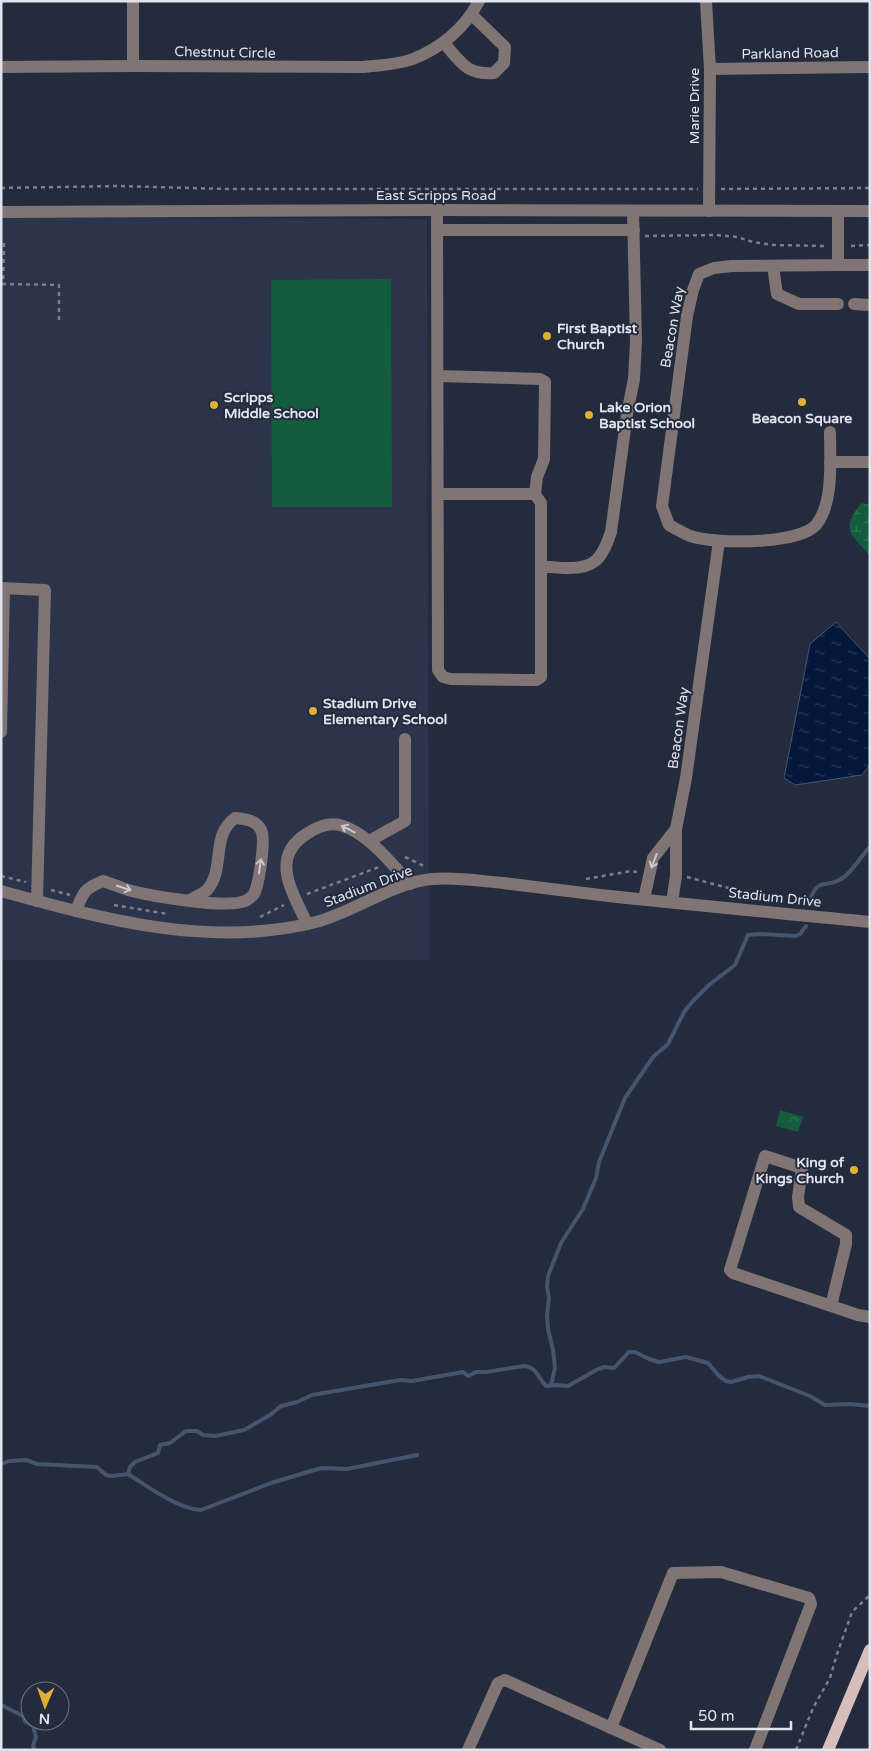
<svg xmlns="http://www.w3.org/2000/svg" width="871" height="1751" viewBox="0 0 871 1751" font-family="'Varela Round',sans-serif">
<defs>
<pattern id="wetland-marsh" width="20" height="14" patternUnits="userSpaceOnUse" patternTransform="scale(1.25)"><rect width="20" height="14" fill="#145d3c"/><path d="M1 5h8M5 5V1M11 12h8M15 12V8" fill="none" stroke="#367458"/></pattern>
<pattern id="park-crowns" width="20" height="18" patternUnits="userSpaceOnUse" patternTransform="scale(1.25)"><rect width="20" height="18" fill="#145d3c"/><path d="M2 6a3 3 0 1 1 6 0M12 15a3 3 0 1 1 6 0" fill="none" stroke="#367458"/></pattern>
<pattern id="water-ripples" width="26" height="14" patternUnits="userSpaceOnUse" patternTransform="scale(1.25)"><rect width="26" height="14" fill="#03183a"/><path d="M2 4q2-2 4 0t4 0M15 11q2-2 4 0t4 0" fill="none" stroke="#273957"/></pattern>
</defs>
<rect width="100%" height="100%" fill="#242b3c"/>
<path fill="#2b344b" d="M1,218L427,219L429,960H1Z"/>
<path fill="url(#wetland-marsh)" d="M861,503L870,505V556C851,533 840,531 861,503Z"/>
<path fill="url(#park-crowns)" d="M780,1110L803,1117L798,1132L776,1126Z"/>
<path fill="#145d3c" d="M391,279L392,507H272L271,280Z"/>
<path fill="url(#water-ripples)" stroke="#455570" d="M836,622L870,659V765L862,775L795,785L784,778L810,644Z"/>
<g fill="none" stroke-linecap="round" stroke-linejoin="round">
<g stroke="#455570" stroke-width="4">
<path d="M810,899C820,876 825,889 841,879C852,873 860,857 870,847"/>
<path d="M551,1385L555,1368L553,1350L548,1329L547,1316L549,1298L547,1287L548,1276L561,1243L583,1209L596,1178L599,1162L625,1098L653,1057L668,1044L684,1012L692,1002L709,985L735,965L748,935L761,934L796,936L800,934L806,926"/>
<path d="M1,1464L9,1461L26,1460L37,1464L97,1467L106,1475L112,1476L128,1474C147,1486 178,1509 201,1510L271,1483L311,1471L322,1468L347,1469L417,1455"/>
<path d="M128,1474L130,1467L135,1462L158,1453L160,1445L170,1443L186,1431H197L203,1435L215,1436L244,1430L270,1415L281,1406L297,1402L312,1395L400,1380L412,1381L463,1372L468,1376L476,1372H486L524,1366C537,1367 538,1378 546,1386L556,1385L568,1386L598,1369L604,1367L614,1368L629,1352H635L649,1359L659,1362L686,1357L708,1363L719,1376L726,1381L731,1382L748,1377L759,1376L810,1396L825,1405L849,1404L870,1406"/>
<path d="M1,1705L23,1716L25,1721L33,1726L36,1737L33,1746L35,1750"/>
</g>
<g stroke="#7a808f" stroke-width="2.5" stroke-dasharray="4 4" stroke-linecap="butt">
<path d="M1,188L118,186L226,189H698"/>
<path d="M721,189L870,188"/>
<path d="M645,236L716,235L737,237L753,242L773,245L826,246"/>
<path d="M4,243L3,284L59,285V324"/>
<path d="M851,246L870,245"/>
<path d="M405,857L424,866"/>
<path d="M1,876L26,882"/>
<path d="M687,877L762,897"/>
<path d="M586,879L631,871L637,872"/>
<path d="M51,890L70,895"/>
<path d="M307,894L379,867"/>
<path d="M114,905L168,914"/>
<path d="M260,917L284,905"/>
<path d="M796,1750L813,1708L830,1678L837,1654L852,1612L870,1595"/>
</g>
<g stroke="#807574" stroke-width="12">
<path d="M706,1L710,69L709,211"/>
<path d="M444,43C461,62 466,75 494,73L504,63L505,47L472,15"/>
<path d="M133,66V1"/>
<path d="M1,67L133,66L363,67C379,65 397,65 413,59C441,48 465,28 479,1"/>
<path d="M710,69L870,67"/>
<path d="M437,210L438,670L443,677L451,679L524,680H536L541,677V567C549,566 557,568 565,568C595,569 602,559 611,532L627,414L634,379L636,341L633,211"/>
<path d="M1,212L437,210L870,211"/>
<path d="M437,230H634"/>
<path d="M838,265H870"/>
<path d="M773,266L777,294L799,304H838"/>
<path d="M854,304L870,305"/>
<path d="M438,376L540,379L545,382L544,459L537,477L535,494L541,503V567"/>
<path d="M830,432C830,459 834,503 816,525C798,545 714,544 690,536C683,533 676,529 669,525L662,506L687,316L693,290L699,274L714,268L732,266L838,265V211"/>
<path d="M830,462H870"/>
<path d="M438,494H535"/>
<path d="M1,588L45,590L37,901"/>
<path d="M1,732L4,588"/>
<path d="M369,841L405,821V739"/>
<path d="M1,891C103,919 210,949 316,922C355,912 391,883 432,879C455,877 480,881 503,883C535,887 568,891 600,895C690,905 780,913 870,922"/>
<path d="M644,899L653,858L676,829"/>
<path d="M672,902L676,876V829L686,778L719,541"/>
<path d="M76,911C83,892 84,889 103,881C112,884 120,887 128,890C150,896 226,909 245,901C248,900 252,896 254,894C259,884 266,839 261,830C256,820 245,819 235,818C210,836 226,868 207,890C203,894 195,897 190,900"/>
<path d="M307,924C293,892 268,857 308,833C317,827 328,822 340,825C367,832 392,864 410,884"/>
<path d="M831,1306L846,1244V1235L799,1207L798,1197L802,1168L765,1156L730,1270L733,1273L858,1315L870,1317"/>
<path d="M611,1728L673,1573L721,1572L809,1598L811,1604L755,1750"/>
<path d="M468,1750L498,1683L505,1680L660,1750"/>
</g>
<path stroke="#d6bebd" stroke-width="12" d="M828,1750L870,1650"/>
</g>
<defs><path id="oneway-shaft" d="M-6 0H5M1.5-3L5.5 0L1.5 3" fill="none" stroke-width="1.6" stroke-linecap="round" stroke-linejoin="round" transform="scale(1.25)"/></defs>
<g stroke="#c7c8d0">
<use href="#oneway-shaft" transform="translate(348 829) rotate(-153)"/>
<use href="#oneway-shaft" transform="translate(654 861) rotate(111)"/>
<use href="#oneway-shaft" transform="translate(260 866) rotate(-82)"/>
<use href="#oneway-shaft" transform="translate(124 888) rotate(18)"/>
</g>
<g fill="#e0b034" stroke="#242b3c" stroke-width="2">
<circle cx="547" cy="336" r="5"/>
<circle cx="802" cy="402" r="5"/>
<circle cx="214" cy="405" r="5"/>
<circle cx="589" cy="415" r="5"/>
<circle cx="313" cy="711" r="5"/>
<circle cx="854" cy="1170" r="5"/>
</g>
<g text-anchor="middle" stroke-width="4" stroke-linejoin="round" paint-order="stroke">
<g font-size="14" fill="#dfe4ef" stroke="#242b3c">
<text transform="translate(225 52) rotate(1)" y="5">Chestnut Circle</text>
<text transform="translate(790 53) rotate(-1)" y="5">Parkland Road</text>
<text transform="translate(694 106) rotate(-90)" y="5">Marie Drive</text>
<text x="436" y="200">East Scripps Road</text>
<text transform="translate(672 327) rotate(-80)" y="5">Beacon Way</text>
<text transform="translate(678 728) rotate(-82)" y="5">Beacon Way</text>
<text transform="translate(368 886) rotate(-21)" y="5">Stadium Drive</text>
<text transform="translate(775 897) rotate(6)" y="5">Stadium Drive</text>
</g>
<g font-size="14" font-weight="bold" fill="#dfe4ef" stroke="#242b3c" text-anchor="start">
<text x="557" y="333">First Baptist<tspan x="557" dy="16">Church</tspan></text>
<text x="224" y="402">Scripps<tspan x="224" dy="16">Middle School</tspan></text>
<text x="599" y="412">Lake Orion<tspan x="599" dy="16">Baptist School</tspan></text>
<text x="802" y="423" text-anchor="middle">Beacon Square</text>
<text x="323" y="708">Stadium Drive<tspan x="323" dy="16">Elementary School</tspan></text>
<text x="844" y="1167" text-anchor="end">King of<tspan x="844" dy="16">Kings Church</tspan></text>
</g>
</g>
<rect width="871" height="1751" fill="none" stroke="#dfe4ef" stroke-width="5"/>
<g transform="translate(45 1706) rotate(182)"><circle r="24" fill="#242b3c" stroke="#6f7584"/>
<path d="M0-4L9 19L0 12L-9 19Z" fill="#e0b034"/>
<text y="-8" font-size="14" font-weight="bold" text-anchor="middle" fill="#dfe4ef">N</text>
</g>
<path d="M691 1721v8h100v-8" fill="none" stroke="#dfe4ef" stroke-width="2.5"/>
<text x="698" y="1721" font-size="15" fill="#dfe4ef" stroke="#242b3c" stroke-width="4" paint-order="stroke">50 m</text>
</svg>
